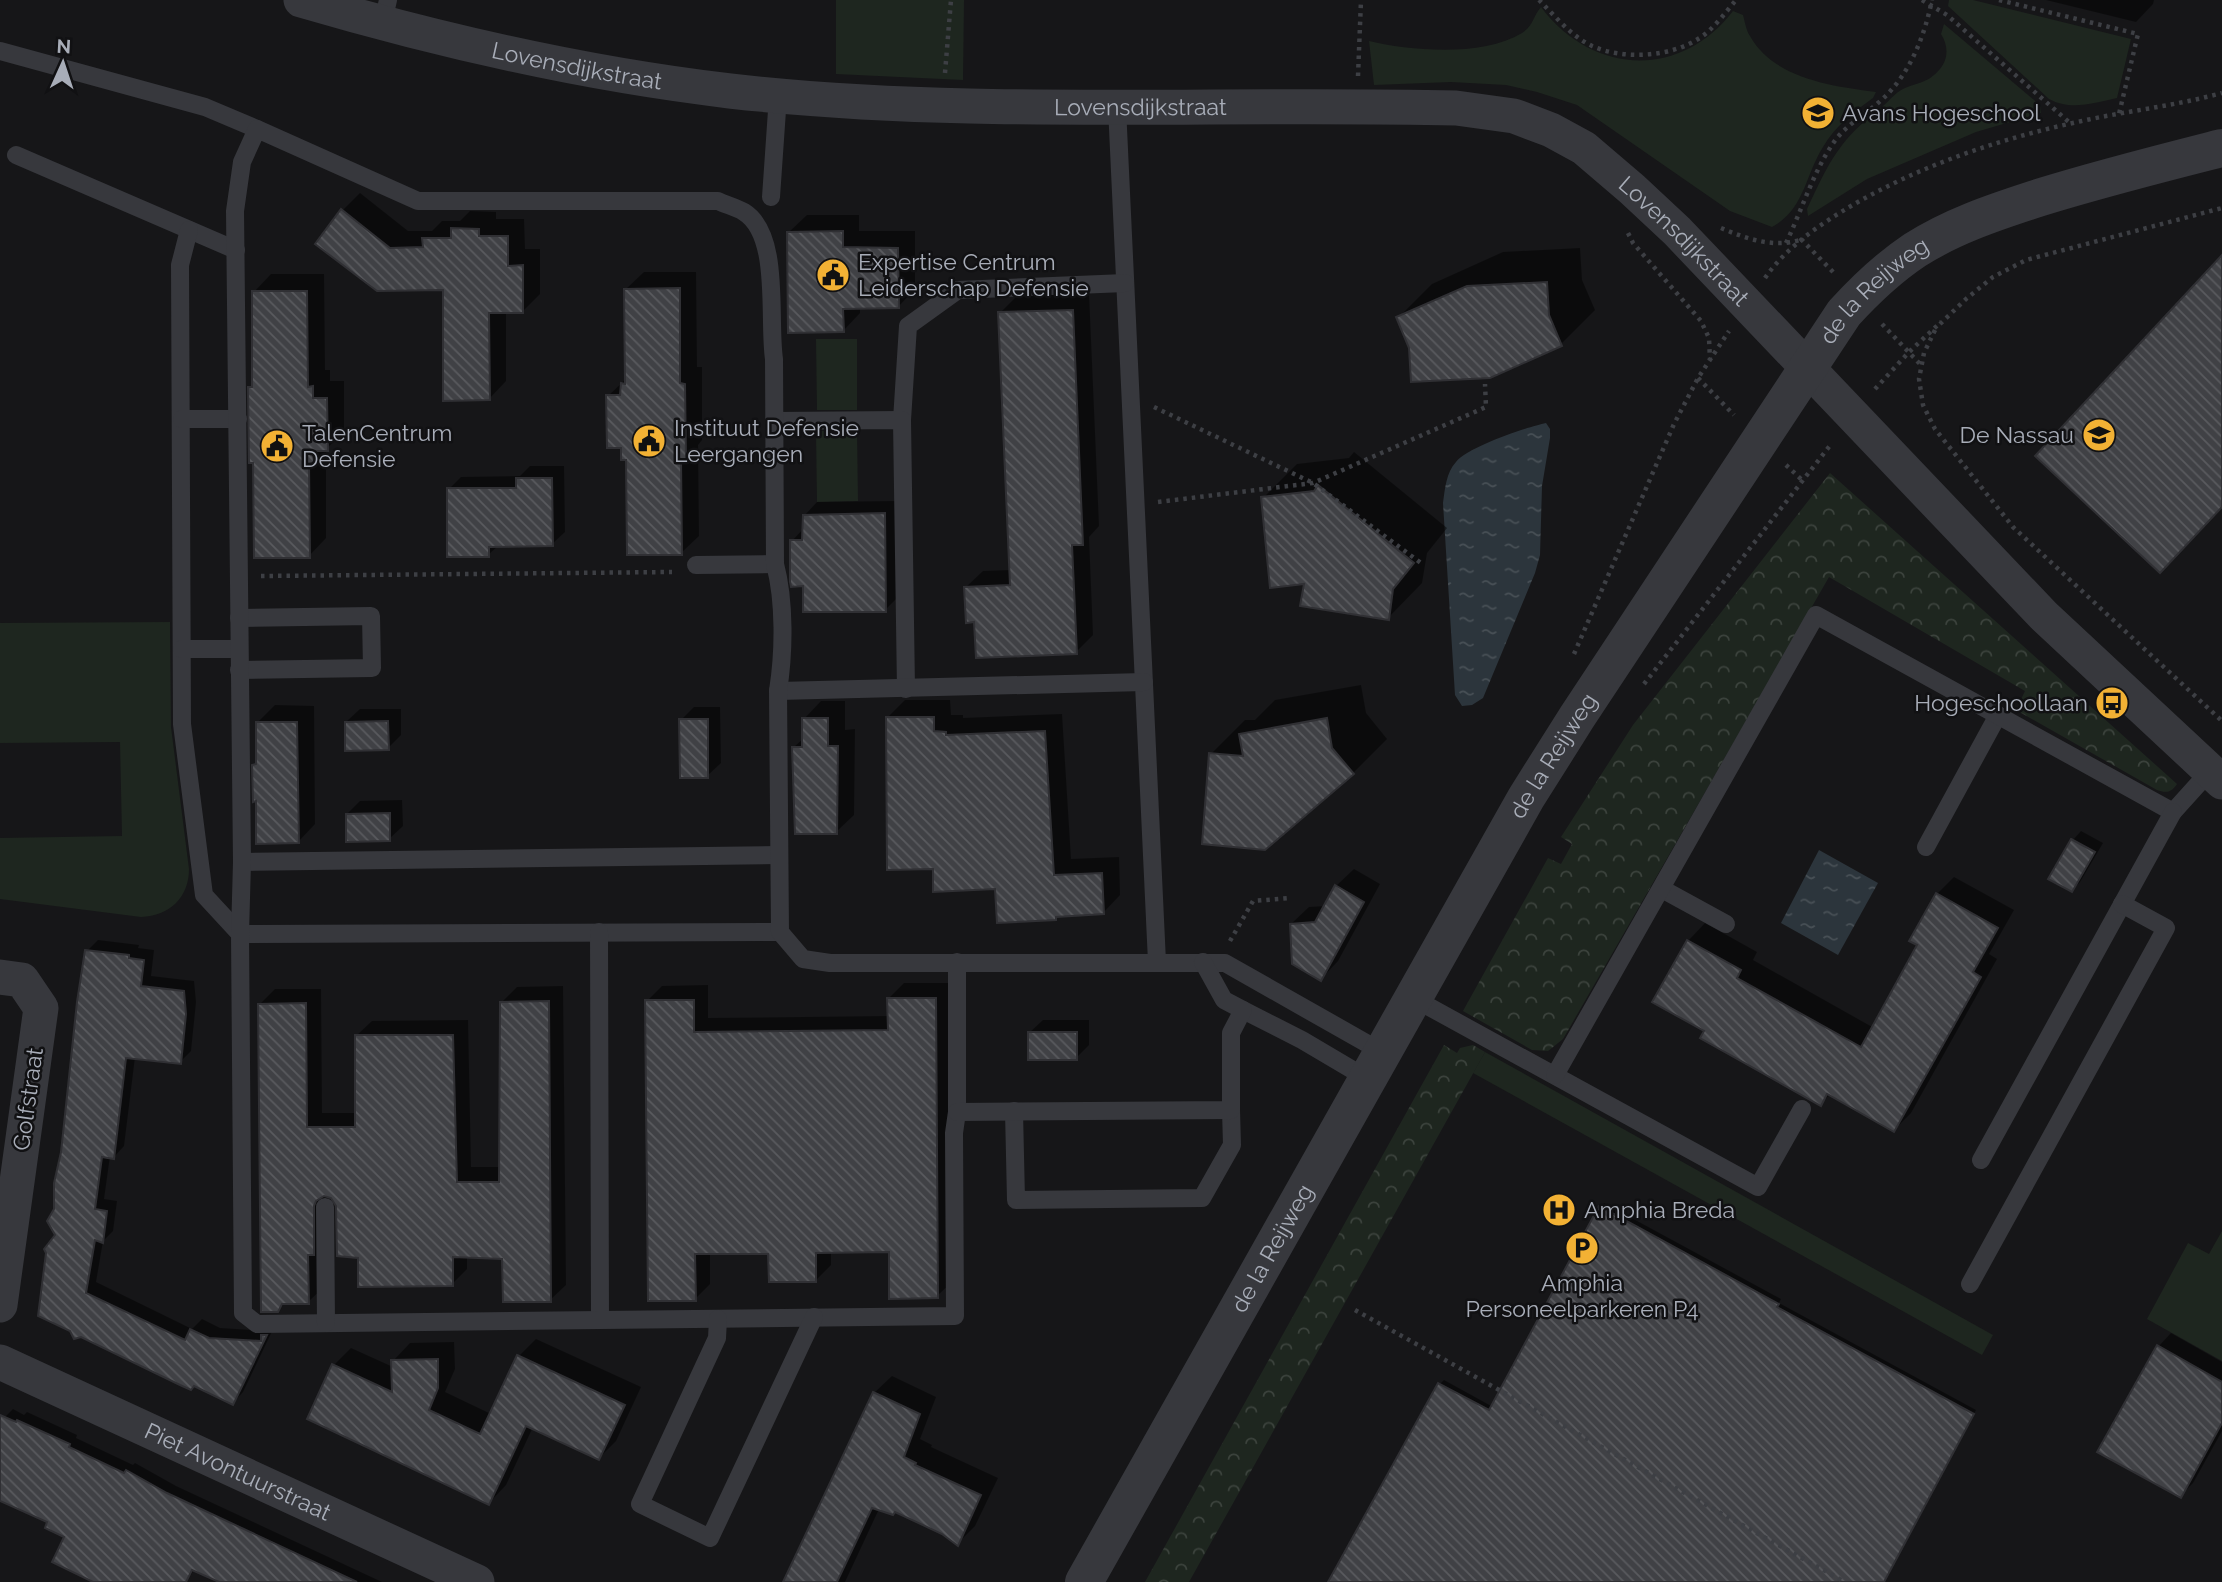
<svg xmlns="http://www.w3.org/2000/svg" width="2222" height="1582" viewBox="0 0 2222 1582" font-family="Raleway,sans-serif">
<defs>
<pattern id="forest-crowns" width="20" height="18" patternUnits="userSpaceOnUse" patternTransform="scale(1.75)"><rect width="20" height="18" fill="#1e261f"/><path d="M2 6a3 3 0 1 1 6 0M12 15a3 3 0 1 1 6 0" fill="none" stroke="#3c433d"/></pattern>
<pattern id="water-ripples" width="26" height="14" patternUnits="userSpaceOnUse" patternTransform="scale(1.75)"><rect width="26" height="14" fill="#2c353c"/><path d="M2 4q2-2 4 0t4 0M15 11q2-2 4 0t4 0" fill="none" stroke="#485056"/></pattern>
<pattern id="building-back-hatch" width="6" height="6" patternUnits="userSpaceOnUse" patternTransform="scale(1.75)"><rect width="6" height="6" fill="#404145"/><path d="M-1 5l2 2M0 0l6 6M5-1l2 2" fill="none" stroke="#595a5e"/></pattern>
</defs>
<rect width="100%" height="100%" fill="#161618"/>
<g fill="#1e261f">
<path d="M836,0H964L963,80L836,74Z"/>
<path d="M1949,0H1973L2131,39L2117,98C2093,103 2071,111 2049,99L1948,6Z"/>
<path d="M1541,7C1592,75 1680,80 1733,11L1743,15C1745,22 1746,30 1750,36C1774,79 1833,86 1876,92L1873,98C1854,112 1835,126 1823,147C1805,176 1804,210 1772,227L1730,211L1577,105L1537,92L1506,85L1451,82L1374,85L1369,41C1411,51 1483,57 1522,33C1534,25 1533,16 1541,7Z"/>
<path d="M1944,24L2040,105L2041,113L1976,132L1867,179L1808,216L1807,209C1830,160 1839,140 1883,106C1889,101 1896,92 1903,89C1918,82 1927,84 1940,69C1949,58 1948,45 1941,34Z"/>
<path d="M816,339H857V410H817Z"/>
<path d="M857,430L858,501L817,502L816,431Z"/>
<path d="M170,622L171,727L189,869C189,897 170,916 141,917L0,899V838L122,836L120,742L0,743V623Z"/>
<path d="M1485,1052L1993,1335L1982,1355L1473,1073Z"/>
<path d="M2222,1231V1361L2147,1319L2188,1243L2209,1254Z"/>
</g>
<g fill="url(#forest-crowns)">
<path d="M1830,473L2177,784C2171,793 2166,793 2157,790L2016,710L2025,691L1829,577L1563,1039L1548,1051L1532,1050L1463,1011L1548,858L1561,864L1572,844L1561,837L1633,725Z"/>
<path d="M1444,1045L1457,1053L1460,1048L1473,1045L1485,1052L1189,1582H1145Z"/>
</g>
<g fill="url(#water-ripples)">
<path d="M1546,423L1550,429V438L1542,486L1540,555L1535,573L1483,698L1472,705L1462,706L1455,695L1443,503C1445,489 1446,473 1456,462C1468,447 1527,427 1546,423Z"/>
<path d="M1819,850L1878,883L1838,955L1781,923Z"/>
</g>
<g fill="#0007">
<path d="M2046,0H2154L2153,4L2136,22Z"/>
<path d="M360,193L408,231H432L442,221H460L470,211L496,212V219H524L525,249H540V294L523,311H506V381L489,399L444,288L377,289L342,211Z"/>
<path d="M807,215H859V231H915V289L898,307H860V313L843,331L789,232Z"/>
<path d="M1580,248L1582,280L1595,310L1561,344L1411,347L1398,318L1432,284L1503,252Z"/>
<path d="M644,272H696L697,367H702V440L698,445L699,536L681,553L628,458L608,396L626,379V289Z"/>
<path d="M271,274H324L325,370H330V381H344V432L326,449V538L309,556L255,462L250,387L254,383V292Z"/>
<path d="M1089,293L1099,526L1089,537L1093,635L1076,652L966,587L983,571L1011,570L1000,313L1017,296Z"/>
<path d="M1354,452L1447,528L1427,553L1422,583L1388,618L1306,582L1263,498L1297,464L1349,458Z"/>
<path d="M530,466H564L565,532L552,544L499,545L488,555L449,489L461,477L520,476Z"/>
<path d="M897,501L898,597L885,610L805,584L792,541L804,528V516L817,502Z"/>
<path d="M1361,685L1366,713L1387,739L1353,773L1211,754L1245,720H1255L1275,700Z"/>
<path d="M905,700H950L951,715H963V718L1062,714L1071,859L1119,857L1120,895L1103,913L1059,915L1055,919L997,887L935,867L887,718Z"/>
<path d="M821,701H845V730L855,729L854,815L836,832L794,747L804,738V719Z"/>
<path d="M275,705L314,706L315,824L298,842L258,800L254,765L258,762L257,723Z"/>
<path d="M694,707H720L721,763L707,776L681,720Z"/>
<path d="M360,709H401V735L388,748L346,722Z"/>
<path d="M402,800L403,826L389,839L347,814L360,801Z"/>
<path d="M2081,831L2103,843L2080,882L2072,890L2051,878L2073,840Z"/>
<path d="M1354,869L1380,884L1338,961L1321,979L1291,924L1309,907L1326,906L1336,886Z"/>
<path d="M1954,877L2014,910L1989,954L1997,959L1911,1113L1894,1130L1830,1094L1821,1104L1688,941L1705,923L1757,952L1753,960L1874,1028L1920,945L1937,894Z"/>
<path d="M98,940L139,945L138,948L154,950L151,976L194,981L196,1002L191,1051L180,1062L135,1057L124,1146L114,1157L110,1156L104,1199L117,1201L113,1231L103,1241L96,1282L192,1329L202,1319L220,1328L268,1331L275,1325L243,1392L233,1403L82,1335L57,1235L56,1209L87,951Z"/>
<path d="M904,983H950L953,1281L937,1296L891,1250L831,1251V1265L816,1280L770,1252H710V1284L695,1299L647,1001L662,986L708,985V1018L889,1016V998Z"/>
<path d="M563,986L566,1285L550,1300L504,1258L467,1256V1269L452,1284L360,1256L338,1206L328,1195L329,1238L324,1287L308,1302L285,1303L277,1311L260,1004L275,989H321L322,1113H357L356,1036L372,1021L468,1020L471,1167H500L502,1002L517,987Z"/>
<path d="M1043,1020H1089V1045L1076,1058L1029,1033Z"/>
<path d="M1604,1203L1781,1299L1779,1303L1976,1410L1884,1582H1330L1440,1384L1444,1380L1493,1407Z"/>
<path d="M2171,1333L2222,1362V1431L2193,1483L2180,1496L2158,1347Z"/>
<path d="M536,1339L641,1387L616,1441L599,1458L533,1427L506,1485L489,1503L334,1365L351,1348L393,1367V1361L410,1343L454,1342L455,1369L445,1392L491,1414L519,1356Z"/>
<path d="M892,1376L936,1397L920,1439L932,1445L931,1447L998,1478L975,1526L958,1543L942,1532L896,1511L879,1509L845,1582H785L874,1393Z"/>
<path d="M13,1409L24,1415L27,1412L77,1435L76,1438L133,1465L135,1463L176,1486L382,1582H223L195,1569L185,1582H93L66,1536L50,1521L0,1499V1416L4,1418Z"/>
</g>
<g fill="url(#building-back-hatch)" stroke="#303034" stroke-width="2">
<path d="M341,209L390,248L423,247L422,238H451V228L479,229V236H508V266L523,265V313H489L490,400L443,401V290L377,291L315,244Z"/>
<path d="M843,231V247L898,248L899,308L843,309L844,332L788,333L787,232Z"/>
<path d="M2222,255V507L2160,573L2035,456Z"/>
<path d="M1547,282L1549,315L1562,346L1490,378L1411,382L1409,348L1396,317L1467,286Z"/>
<path d="M680,288V383L685,384L686,460L681,459L682,555H627L626,460H621V448H607L606,395H620L621,383L625,384L624,289Z"/>
<path d="M252,291H307L308,387L313,386V398H327L328,451H313L314,463H309L310,558H254L253,463H249L248,387H252Z"/>
<path d="M1073,310L1083,545H1072L1077,654L976,658L974,622L966,623L964,587L1010,585L998,312Z"/>
<path d="M516,478H552L553,546L489,547V557H447V488H516Z"/>
<path d="M1318,485L1414,563L1393,589L1389,620L1300,606L1304,584L1270,588L1261,497L1314,491Z"/>
<path d="M885,513L886,612H803V586L791,587L790,582V540H802L803,515Z"/>
<path d="M886,717H934V731L946,732V735L1045,731L1054,875L1102,873L1104,914L1056,917V920L997,923L995,889L933,892V869L887,870Z"/>
<path d="M802,718H828V746H838L837,834H795L792,747H802Z"/>
<path d="M1327,718L1332,748L1354,774L1265,850L1202,844L1209,753L1243,756L1239,734Z"/>
<path d="M679,719H708V778H680Z"/>
<path d="M388,721L389,750L345,751V722Z"/>
<path d="M256,722H297L299,843L256,844V801L253,802L252,765L256,764Z"/>
<path d="M390,813V841L346,842V814Z"/>
<path d="M2071,839L2095,852L2072,892L2048,879Z"/>
<path d="M1335,885L1364,902L1321,981L1292,964L1290,924L1315,922Z"/>
<path d="M1936,893L1998,928L1973,972L1981,977L1894,1132L1827,1094L1821,1106L1700,1038L1704,1031L1652,1002L1687,940L1741,970L1737,978L1861,1047L1917,945L1909,941Z"/>
<path d="M85,950L129,955V958L144,960L141,986L184,991L186,1014L181,1064L126,1058L114,1159L102,1157L95,1209L107,1211L103,1243L95,1240L86,1293L185,1340L190,1329L209,1338L261,1341V1335H267L233,1405L194,1386L191,1390L180,1385L81,1337L74,1339L70,1331L38,1316L46,1253L44,1249L55,1235L47,1221L54,1209V1183L61,1152L77,1002Z"/>
<path d="M887,998H936L938,1298L889,1299V1252L816,1253V1282H769L768,1254H695L696,1301H648L645,1000H694V1032L888,1030Z"/>
<path d="M549,1001L551,1302H503L502,1259L453,1257V1286L358,1287V1258L337,1256L336,1206L331,1198L324,1196L316,1201L314,1206V1255H308L309,1304H282L278,1312H261L258,1004L306,1003L307,1127H355V1035H453L457,1182H499L500,1002Z"/>
<rect x="1028" y="1032" width="49" height="28"/>
<path d="M1599,1206L1779,1304L1777,1307L1974,1414L1884,1582H1328L1438,1383L1489,1410Z"/>
<path d="M2157,1345L2222,1382V1423L2181,1498L2097,1452Z"/>
<path d="M517,1355L625,1405L599,1460L526,1426L489,1505L307,1419L332,1364L392,1392L391,1360L438,1359V1388L429,1410L480,1434Z"/>
<path d="M873,1392L920,1414L904,1457L916,1463L915,1465L981,1495L958,1546L942,1534L895,1512L893,1515L872,1508L837,1582H783Z"/>
<path d="M0,1415L16,1422L17,1420L70,1444L69,1447L124,1473L126,1470L167,1493L357,1582H219L192,1570L186,1582H93L52,1562L64,1537L45,1528L47,1522L0,1501Z"/>
</g>
<g fill="none" stroke-linecap="round" stroke-linejoin="round">
<g stroke="#3d3f44" stroke-width="4.5" stroke-dasharray="3.5 5" stroke-linecap="butt">
<path d="M1539,0C1555,16 1571,36 1592,46C1623,60 1670,57 1698,39C1712,31 1725,13 1736,0"/>
<path d="M1922,0L1947,15L2070,123"/>
<path d="M1999,0L2138,34L2119,114"/>
<path d="M945,73L951,0"/>
<path d="M1358,76L1361,0"/>
<path d="M1721,228C1747,239 1773,248 1800,240"/>
<path d="M1628,233L1633,243L1701,321L1709,338L1710,360"/>
<path d="M1801,239L1835,274"/>
<path d="M1786,243C1802,210 1813,172 1834,142C1845,126 1864,115 1878,103C1909,77 1924,38 1932,0"/>
<path d="M1765,278C1785,249 1816,227 1846,209C1921,164 2005,137 2091,119C2135,110 2178,105 2222,93"/>
<path d="M1882,324L1920,364"/>
<path d="M1940,324L1966,299L1993,277L2026,260L2222,208"/>
<path d="M1935,330L1924,353L1919,379L1923,405L1935,429L2013,527L2222,721"/>
<path d="M1698,378L1734,415"/>
<path d="M1875,389L1909,352L1941,322"/>
<path d="M1154,407L1313,483L1421,563"/>
<path d="M1786,465L1802,480"/>
<path d="M1158,502L1313,483L1486,407L1485,384"/>
<path d="M261,576L672,572"/>
<path d="M1574,654L1674,424L1698,378L1729,331"/>
<path d="M1644,684L1832,443"/>
<path d="M1230,941L1253,901L1290,898"/>
<path d="M1355,1310L1845,1582"/>
</g>
<g stroke="#37383d" stroke-width="18">
<path d="M383,22L388,0"/>
<path d="M0,51L205,107L257,129"/>
<path d="M1117,107L1157,962"/>
<path d="M16,155L236,250"/>
<path d="M771,197L778,96"/>
<path d="M189,230L180,265L182,724L204,895L240,934L780,932"/>
<path d="M182,419H238"/>
<path d="M902,420L908,326L958,290L1125,283"/>
<path d="M774,421L902,420L906,689"/>
<path d="M696,565L775,564"/>
<path d="M239,618L371,616L372,668L239,670"/>
<path d="M182,649H239"/>
<path d="M778,691L1144,682"/>
<path d="M1926,847L1998,715"/>
<path d="M242,862L779,855"/>
<path d="M1662,889L1726,924"/>
<path d="M599,932L600,1320"/>
<path d="M957,962V1112L954,1133L955,1316L257,1324L243,1313L240,934L242,862L235,211L242,162L257,129L418,201H718C726,205 736,207 744,212C781,235 768,319 774,359L775,564C785,602 784,653 778,691L780,932L803,959L830,963H1225L1382,1052"/>
<path d="M1413,998L1758,1187L1802,1109"/>
<path d="M1243,1010L1302,1040L1368,1079"/>
<path d="M1555,1075L1816,615L2173,812L2210,771"/>
<path d="M1014,1111L1016,1200L1202,1198L1232,1145L1231,1110"/>
<path d="M957,1112L1231,1110V1033L1243,1010L1224,1000L1203,962"/>
<path d="M1981,1160L2173,812"/>
<path d="M325,1207L326,1323"/>
<path d="M1970,1284L2166,928L2122,904"/>
<path d="M718,1319L717,1338L640,1504L710,1538L814,1317"/>
</g>
<g stroke="#37383d" stroke-width="35">
<path id="s1" d="M301,0C441,41 585,74 730,91C971,118 1214,102 1456,108L1514,116L1551,130L1584,148L1632,189L1677,231L2044,616L2222,782"/>
<path d="M0,977L22,980L41,1008L0,1305"/>
<path id="s2" d="M0,1362L477,1582"/>
</g>
<path stroke="#37383d" stroke-width="38" id="s3" d="M1084,1582L1526,798L1577,717L1844,313C1865,290 1888,268 1915,250C1951,227 1992,213 2032,200C2095,180 2159,164 2222,148"/>
</g>
<defs>
<symbol id="university-disc" viewBox="-11 -11 22 22"><circle r="9.5" fill="#f2b134" stroke="#111113"/><path d="M0-5L7-2L0 1L-7-2ZM-4 1L0 2.5L4 1V4Q0 6-4 4Z" fill="#111"/></symbol>
<symbol id="civic-disc" viewBox="-11 -11 22 22"><circle r="9.5" fill="#f2b134" stroke="#111113"/><path d="M-.6-6.5H3V-4.5H.6V-3L4-1V1h2V6H-6V1h2V-1L-.6-3ZM-1.2 2.5V6h2.4V2.5Z" fill="#111"/></symbol>
<symbol id="school-disc" viewBox="-11 -11 22 22"><circle r="9.5" fill="#f2b134" stroke="#111113"/><path d="M0-5L7-2L0 1L-7-2ZM-4 1L0 2.5L4 1V4Q0 6-4 4Z" fill="#111"/></symbol>
<symbol id="bus-disc" viewBox="-11 -11 22 22"><circle r="9.5" fill="#f2b134" stroke="#111113"/><path d="M-5-6H5V4H4V6H2V4H-2V6H-4V4H-5ZM-3.5-4V0h7V-4ZM-3.5 1.2v1.5H-2V1.2ZM2 1.2v1.5H3.5V1.2Z" fill="#111"/></symbol>
<symbol id="hospital-disc" viewBox="-11 -11 22 22"><circle r="9.5" fill="#f2b134" stroke="#111113"/><path d="M-5-5h3v3.5h4V-5h3V5h-3V1.5h-4V5h-3Z" fill="#111"/></symbol>
<symbol id="parking-disc" viewBox="-11 -11 22 22"><circle r="9.5" fill="#f2b134" stroke="#111113"/><path d="M-3.5-5.5H1a3.5 3.5 0 0 1 0 7H-1V5.5H-3.5ZM-1-3.4V-.6H.8a1.4 1.4 0 0 0 0-2.8Z" fill="#111"/></symbol>
</defs>
<g fill-rule="evenodd">
<use href="#university-disc" x="1799" y="94" width="38" height="38"/>
<use href="#civic-disc" x="814" y="256" width="38" height="38"/>
<use href="#school-disc" x="2080" y="416" width="38" height="38"/>
<use href="#civic-disc" x="630" y="422" width="38" height="38"/>
<use href="#civic-disc" x="258" y="427" width="38" height="38"/>
<use href="#bus-disc" x="2093" y="684" width="38" height="38"/>
<use href="#hospital-disc" x="1540" y="1191" width="38" height="38"/>
<use href="#parking-disc" x="1563" y="1229" width="38" height="38"/>
</g>
<g text-anchor="middle" stroke-width="5" stroke-linejoin="round" paint-order="stroke">
<g font-size="23" fill="#a8adb8" stroke="#111113">
<text dy="8" stroke="none"><textPath href="#s1" startOffset="284">Lovensdijkstraat</textPath></text>
<text dy="8" stroke="none"><textPath href="#s1" startOffset="850">Lovensdijkstraat</textPath></text>
<text dy="8" stroke="none"><textPath href="#s1" startOffset="1438">Lovensdijkstraat</textPath></text>
<text dy="8" stroke="none"><textPath href="#s3" startOffset="1517">de la Reijweg</textPath></text>
<text dy="8" stroke="none"><textPath href="#s3" startOffset="950">de la Reijweg</textPath></text>
<text transform="translate(28 1099) rotate(-82)" y="8">Golfstraat</text>
<text dy="8" stroke="none"><textPath href="#s3" startOffset="383">de la Reijweg</textPath></text>
<text dy="8" stroke="none"><textPath href="#s2" startOffset="262">Piet Avontuurstraat</textPath></text>
</g>
<g font-size="23" fill="#a8adb8" stroke="#111113" text-anchor="start">
<text x="1842" y="121">Avans Hogeschool</text>
<text x="858" y="270">Expertise Centrum<tspan x="858" dy="26">Leiderschap Defensie</tspan></text>
<text x="674" y="436">Instituut Defensie<tspan x="674" dy="26">Leergangen</tspan></text>
<text x="302" y="441">TalenCentrum<tspan x="302" dy="26">Defensie</tspan></text>
<text x="2074" y="443" text-anchor="end">De Nassau</text>
<text x="2088" y="711" text-anchor="end">Hogeschoollaan</text>
<text x="1584" y="1218">Amphia Breda</text>
<text x="1582" y="1291" text-anchor="middle">Amphia<tspan x="1582" dy="26">Personeelparkeren P4</tspan></text>
</g>
</g>
<g transform="translate(63 63) rotate(3)" stroke="#111113" stroke-width="5" paint-order="stroke">
<path d="M0-5L12 26L0 18L-12 26Z" fill="#a8adb8"/>
<text y="-10" font-size="19" font-weight="bold" text-anchor="middle" fill="#a8adb8">N</text>
</g>
</svg>
